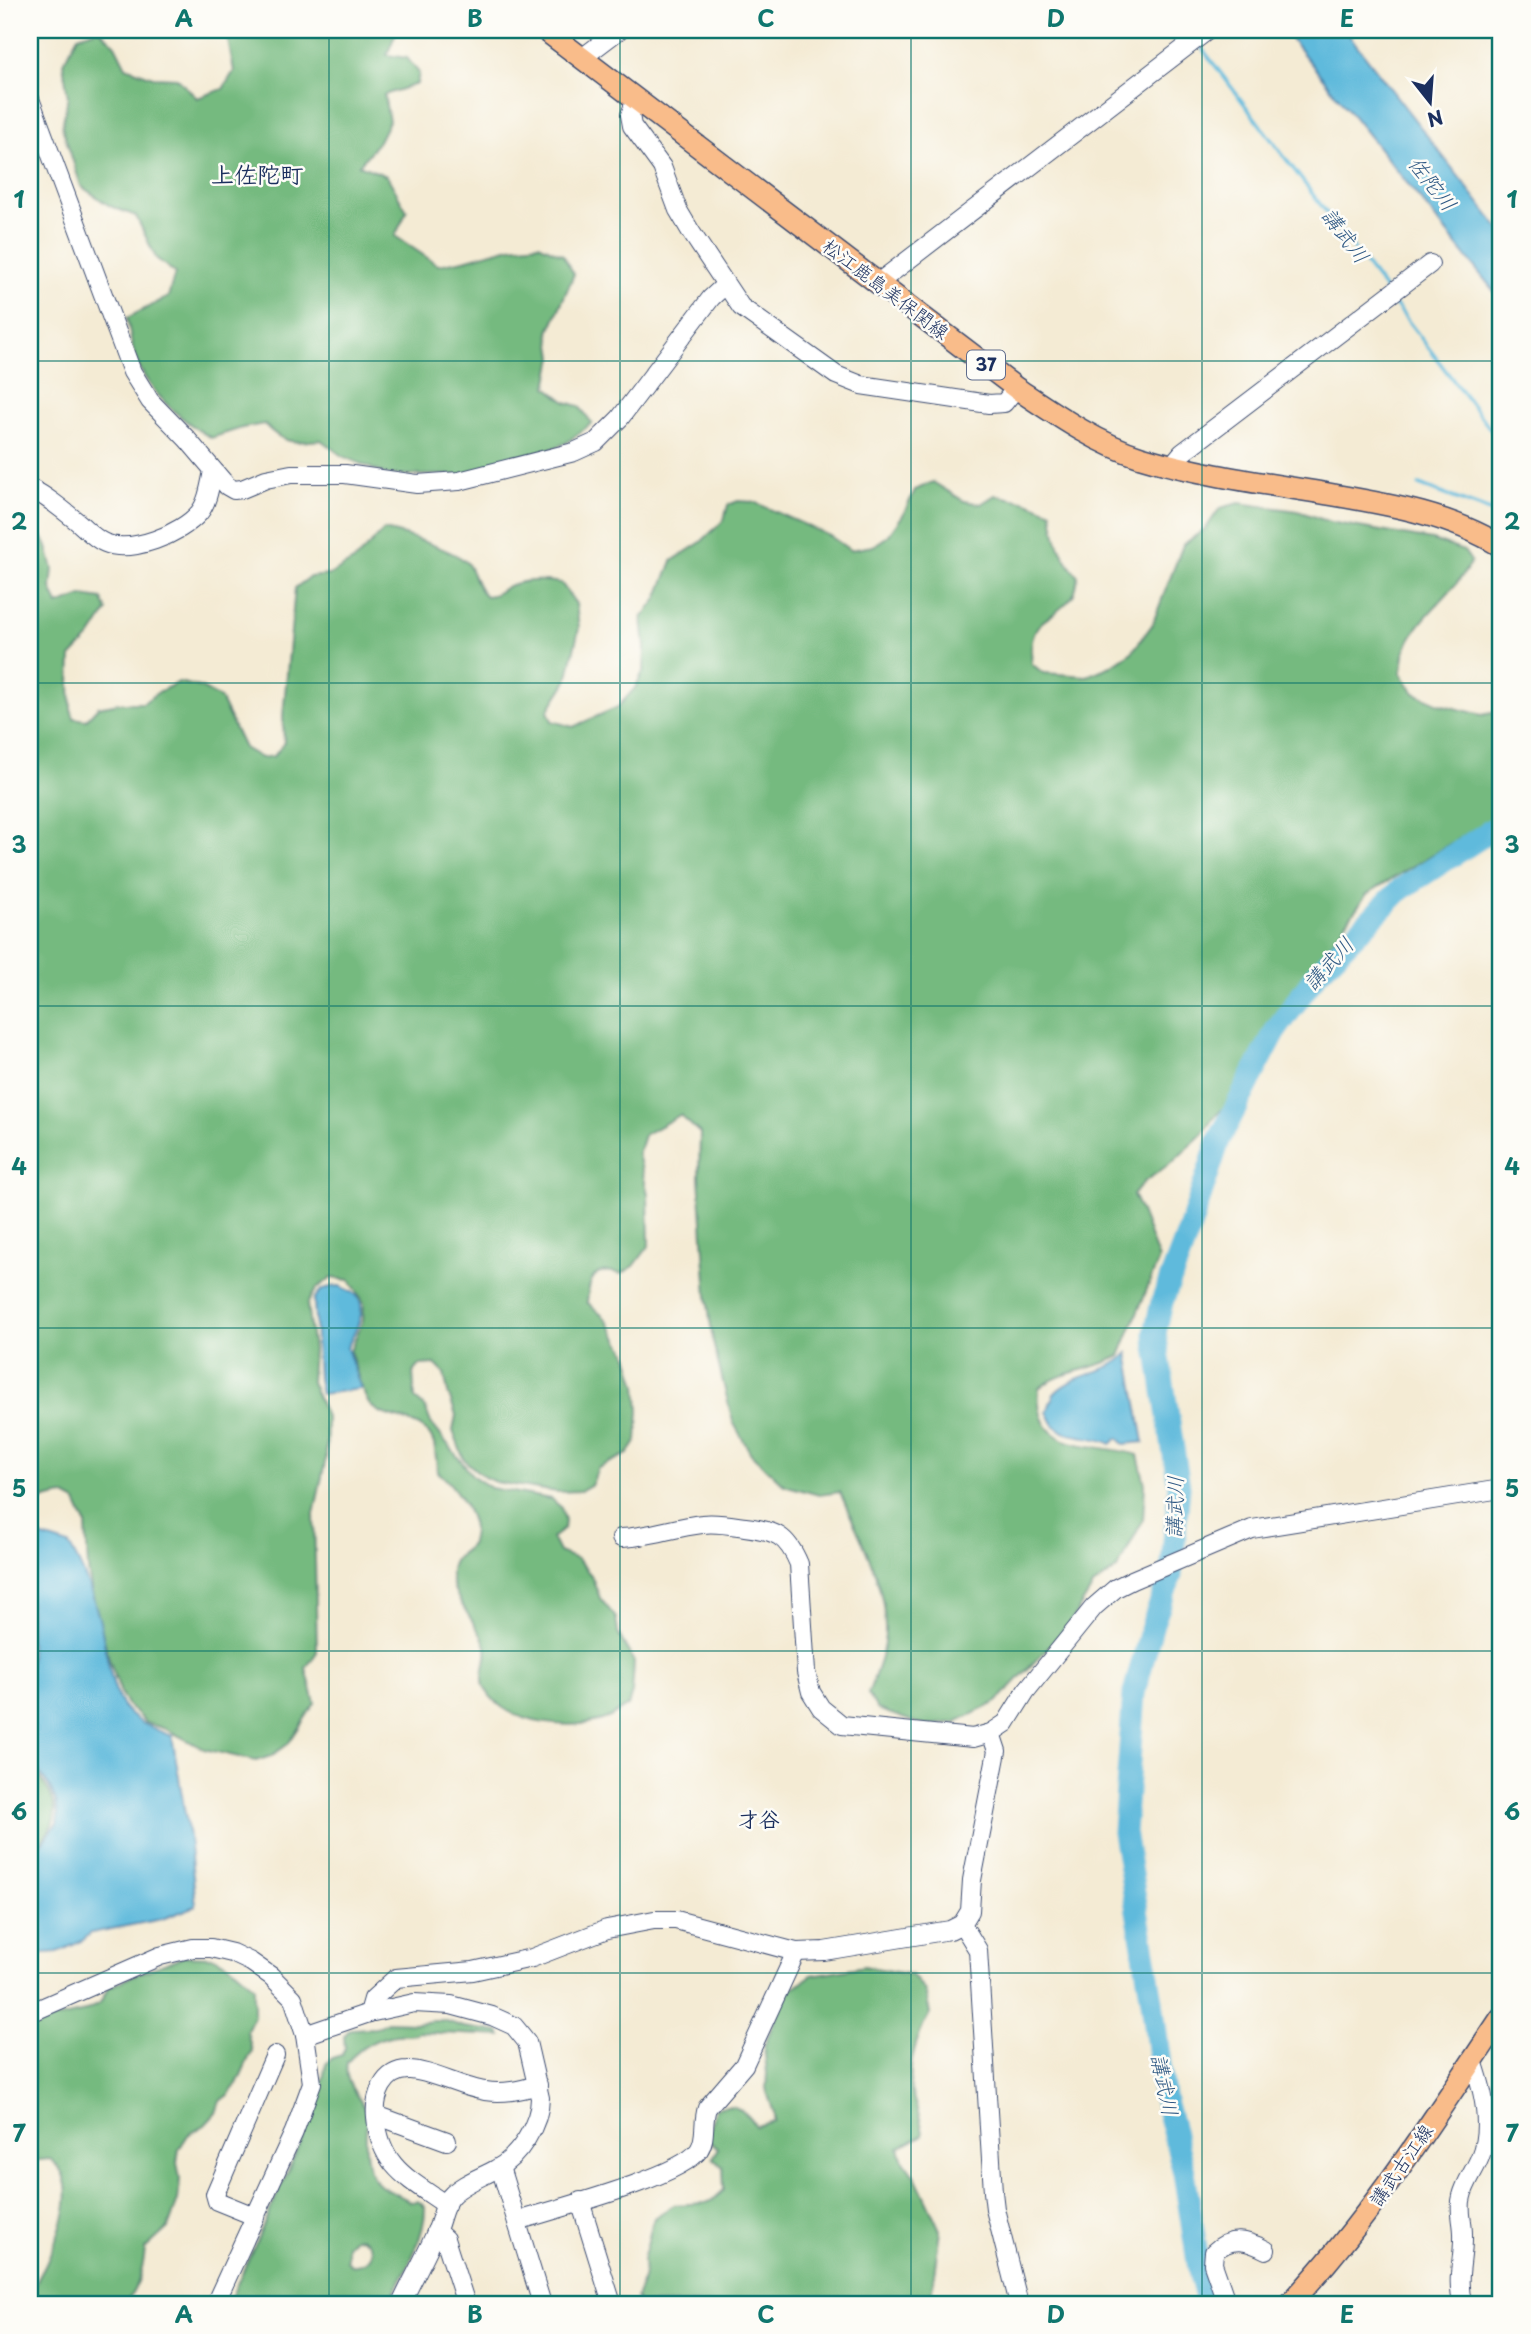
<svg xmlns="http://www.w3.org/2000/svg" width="1531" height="2334" viewBox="0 0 1531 2334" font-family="'Playpen Sans','Klee One',sans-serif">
<rect width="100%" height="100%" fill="#fdfcf7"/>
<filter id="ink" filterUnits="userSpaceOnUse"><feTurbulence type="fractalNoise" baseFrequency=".0143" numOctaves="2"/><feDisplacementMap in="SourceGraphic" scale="14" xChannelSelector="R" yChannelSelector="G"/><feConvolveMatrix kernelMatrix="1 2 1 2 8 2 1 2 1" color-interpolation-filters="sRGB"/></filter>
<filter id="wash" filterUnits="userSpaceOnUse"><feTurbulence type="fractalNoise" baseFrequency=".00686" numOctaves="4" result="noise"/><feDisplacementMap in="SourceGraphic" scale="28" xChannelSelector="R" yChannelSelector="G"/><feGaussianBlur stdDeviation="1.57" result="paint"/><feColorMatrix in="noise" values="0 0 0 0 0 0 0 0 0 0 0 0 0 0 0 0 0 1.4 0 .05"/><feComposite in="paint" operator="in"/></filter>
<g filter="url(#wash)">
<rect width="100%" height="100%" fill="#f4ebd4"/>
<g fill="#74ba7f" stroke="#48746e" stroke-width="2" fill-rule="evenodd">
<path d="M96,30H100L115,45L126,67L153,77L177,78L197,98L223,89L234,71L226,30H397L387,55L407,58L419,73L417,84L384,95L389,121L379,141L359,165L387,176L407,211L395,236L438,265L464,260L510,247L539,244L563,255L574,274L549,332L553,357L547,387L566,402L579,406L592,423L566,443L511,466L468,475H387L342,456L321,440C294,443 284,445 264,424L242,428L211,438C181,420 154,397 138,365C132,352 130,332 127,318L168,297L175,273L156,258L136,216L110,206L81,186L62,127L68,97L63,63L78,36Z"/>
<path d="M933,482L964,501L981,504L995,495L1027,502L1052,512C1055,540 1060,554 1078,576C1077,583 1076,592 1072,597C1048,626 1027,615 1032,664L1043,673L1087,676L1111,666L1132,652L1152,625L1183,545L1206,528L1220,508L1239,503L1298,511L1330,522L1432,540L1464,551L1471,561C1455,595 1417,615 1405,651C1403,658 1403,666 1401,673L1414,693L1439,704L1482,715L1501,711V813L1367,894L1261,1041L1233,1100L1214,1117L1202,1134L1174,1161L1144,1182L1133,1195C1144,1215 1150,1238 1159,1259L1120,1356C1092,1371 1065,1369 1039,1388C1033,1456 1094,1441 1138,1455L1145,1484L1143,1520L1117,1569L1093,1586L1069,1625L997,1702L956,1722L925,1726L877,1709L868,1694C875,1675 885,1652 885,1631C886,1581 859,1537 840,1492L819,1495L784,1485L751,1454L733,1422L713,1342L707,1297L699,1177L700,1133L680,1115L644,1135L638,1154L648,1194L649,1246L634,1266L621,1274C594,1266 589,1278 587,1302L606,1319L628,1355L637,1385L639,1411L637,1441L628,1454L598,1468L592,1484L580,1491L557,1492L495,1482L484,1477L464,1460L453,1431L456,1415L448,1393L444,1373L435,1364L420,1365L413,1373L415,1399L425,1407L431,1423L473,1476L491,1488L551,1499L561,1507L565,1520L564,1529L552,1538L559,1552L577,1559L591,1575L600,1598L616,1618L618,1633L634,1662L632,1692L628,1706C622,1710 616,1714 610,1717C575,1732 507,1726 486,1690C477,1676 491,1657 485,1643C476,1621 440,1585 454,1561C457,1555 466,1550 470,1546C471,1541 473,1535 473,1529C472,1511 452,1483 438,1472C436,1463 436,1453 434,1444C425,1415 389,1423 371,1406C363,1399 354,1363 350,1351L363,1320L364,1303L350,1280L331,1278L317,1288L307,1304L313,1349L311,1382L327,1419L326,1458L314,1514L317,1652L306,1668L315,1703L288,1744L271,1756L256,1761L204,1749L166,1729L146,1723L128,1706L122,1696L109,1659L92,1593L88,1570L86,1524L76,1502L63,1495L45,1499L30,1508V523L40,532L47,547L53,569L51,588L58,605L82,596L102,599L107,611L91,636L71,657L70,685L71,709L74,718L86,720L98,707L119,703H143L160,691L179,682L200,687L220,698L244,748L261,758L274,756L284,743L283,716L295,588L310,577L329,575L355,560L384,530C400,533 457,551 467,563C475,574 475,587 486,596C500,595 500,589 511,585C528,579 545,580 561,583L576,604L579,628L567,681L548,711L552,721L573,727L618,707L635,688L644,670L645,647L642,618L657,599L672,561L701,542L724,520L728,505L738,501L754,502L830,536L850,550L873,546L888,536L903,515L915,490Z"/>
<path d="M30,1763C60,1805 66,1815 30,1855Z"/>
<path d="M185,1956L214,1957L230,1965L254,1986V2016L247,2031L252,2051L237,2084L229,2094L220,2101L216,2113L205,2125L188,2135L179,2149L177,2162L180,2179L178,2200L168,2228L145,2249C143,2271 138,2287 125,2304H30C30,2289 40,2277 46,2264C59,2234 83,2182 50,2159L30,2161V2024L81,2013L100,2003L108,1988L127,1978Z"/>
<path d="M864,1966L912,1975L925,1991L930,2013C917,2036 907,2065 912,2092C915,2107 922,2120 923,2135L899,2148L902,2158L916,2178L940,2230L930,2304H639L636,2297L644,2279L643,2260L654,2218L674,2205L705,2203L713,2200L724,2190L723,2167L713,2158L718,2149L707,2139L715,2109C732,2101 746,2111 756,2126L774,2121V2113L766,2089L767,2073L764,2046L786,1993L812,1975Z"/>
<path d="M443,2020L464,2027L499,2032L501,2036L419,2032C411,2037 406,2034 397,2035C377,2037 360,2048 347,2062C343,2085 359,2094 367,2113C366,2133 362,2167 377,2183C386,2191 401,2195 411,2202L418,2201L425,2207C426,2238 402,2277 388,2304H228L301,2142L321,2089L326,2064L332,2058L342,2055L345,2048L344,2036L350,2029L376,2028L387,2022L416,2023ZM360,2237C380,2246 372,2267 351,2265L347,2261V2245L354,2238Z"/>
</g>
<g fill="#5fbadc" stroke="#3d749d" stroke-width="2">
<path d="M1284,30H1345L1501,231V300Z"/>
<path d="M340,1286C344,1289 351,1291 355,1294C371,1307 353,1335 347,1348L361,1389L321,1394L318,1378L314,1300C320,1288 327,1287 340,1286Z"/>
<path d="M1128,1353L1144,1442L1124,1444L1118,1438L1111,1444C1095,1435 1069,1439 1056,1427C1052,1424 1050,1416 1047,1412C1050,1406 1051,1396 1056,1392C1077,1372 1109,1374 1128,1353Z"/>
<path d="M30,1536H40L69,1545C84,1570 94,1597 101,1626C106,1650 110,1683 122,1705C132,1722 155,1729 172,1736L189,1837L196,1906L162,1919L91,1933L82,1941L58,1952L30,1954V1859L57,1823L58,1814L56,1801L49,1786L30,1759Z"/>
</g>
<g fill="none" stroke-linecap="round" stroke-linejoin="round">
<g stroke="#5fbadc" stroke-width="3.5">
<path d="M1198,43L1386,291"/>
<path d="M1392,300L1501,443"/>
<path d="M1419,485L1498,514"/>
</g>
<path stroke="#5fbadc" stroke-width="23" d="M1208,2304L1200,2275L1184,2172L1164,2097L1152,2001L1124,1832L1134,1693L1153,1623L1171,1575L1179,1487L1155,1333L1162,1302L1189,1230L1219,1140L1276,1030L1317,973L1401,889L1501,824"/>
</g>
</g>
<g filter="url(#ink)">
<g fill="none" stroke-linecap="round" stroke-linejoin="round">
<defs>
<g id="minor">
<path d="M582,58L619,30"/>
<path d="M30,99L132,372L150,401L187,439L227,486L234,490L242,489L266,479L291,474H345L417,484L459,481L574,452L596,442L620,418L711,298L725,285"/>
<path d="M636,99L630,115L632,126L662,167L678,210L691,232L741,307L836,375L861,385L989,404L1004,403L1016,388"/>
<path d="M878,283L1208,30"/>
<path d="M1172,465L1182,453L1430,264"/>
<path d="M30,488C48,497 63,510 79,523C87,530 95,539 105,543C131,554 181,534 199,513C208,502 210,485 213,471"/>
<path d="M621,1538C649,1537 674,1527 702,1524C716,1522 731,1525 745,1527C776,1531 787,1535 799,1564L806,1672L811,1692L821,1708L842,1725L973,1738L991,1733L1006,1723L1026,1691L1094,1607L1116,1588L1132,1580L1252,1529L1501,1489"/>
<path d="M962,1924L978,1950L993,2192L995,2209L1019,2304"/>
<path d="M30,2013L160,1956L193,1948H211L232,1953L251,1962L271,1976L293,1998L305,2035L312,2083L294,2132L215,2304"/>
<path d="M369,2013L373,1999L396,1978L473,1971L532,1958L607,1929L654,1920H676L796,1952L824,1951L950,1930L962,1924L970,1911L972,1880L997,1751L991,1733"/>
<path d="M305,2035L369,2013L414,2003L451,2005L492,2016L514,2026L527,2042L540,2098C540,2124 519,2157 496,2169C482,2177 461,2184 450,2197C443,2206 441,2221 436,2232C426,2256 412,2280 401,2304"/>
<path d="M376,2115L447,2141"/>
<path d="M500,2167L542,2304"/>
<path d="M580,2201L612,2304"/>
<path d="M446,2205C409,2179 380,2167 376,2117C374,2097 383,2070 408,2070C426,2069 463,2088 485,2091C504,2094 520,2090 538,2085"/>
<path d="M254,2216L217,2201L215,2194L275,2055"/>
<path d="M517,2221C552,2210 681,2177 699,2150C707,2138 702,2122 707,2108L744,2065L796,1952"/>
<path d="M436,2231L445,2239L466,2304"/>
<path d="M1227,2304L1213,2264L1214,2252C1231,2236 1247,2240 1266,2250"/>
<path d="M1463,2304C1455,2278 1464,2261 1463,2234C1463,2221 1458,2210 1462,2196C1465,2183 1475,2170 1480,2157C1492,2128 1483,2089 1473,2061"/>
</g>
<g id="major">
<path d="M545,30L1016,388C1055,414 1096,443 1141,457C1204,476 1270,484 1334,495C1392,505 1451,515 1501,546"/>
<path d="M1290,2304C1371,2217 1435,2117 1501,2018"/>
</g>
</defs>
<use href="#minor" stroke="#3c4b70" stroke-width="20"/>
<use href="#major" stroke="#3c4b70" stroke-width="24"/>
<use href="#minor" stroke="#fff" stroke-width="18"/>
<use href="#major" stroke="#f9bc8a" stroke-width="21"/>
</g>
</g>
<path fill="none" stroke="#0f766e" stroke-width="2" stroke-opacity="0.55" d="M329,30V2304M620,30V2304M911,30V2304M1202,30V2304M30,361H1501M30,683H1501M30,1006H1501M30,1328H1501M30,1651H1501M30,1973H1501"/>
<g text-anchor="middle" stroke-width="5" stroke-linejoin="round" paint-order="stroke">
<rect fill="#fdfcf7" stroke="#5f6c8c" stroke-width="2" x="967" y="350.5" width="38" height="29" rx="5"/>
<g font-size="18" font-weight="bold" fill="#1b2f5e">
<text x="986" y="371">37</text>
</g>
<g font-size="19" fill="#1b2f5e" stroke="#fdfcf7">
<text transform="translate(886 289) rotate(37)" y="7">松江鹿島美保関線</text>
<text transform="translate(1401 2165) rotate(-55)" y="7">講武古江線</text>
</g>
<g font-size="21" font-style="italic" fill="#2f5984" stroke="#fdfcf7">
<text transform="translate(1432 184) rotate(52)" y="7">佐陀川</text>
<text transform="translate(1345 236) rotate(53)" y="7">講武川</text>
<text transform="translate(1329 964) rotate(-48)" y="7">講武川</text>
<text transform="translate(1175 1507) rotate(-88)" y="7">講武川</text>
<text transform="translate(1164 2085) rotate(79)" y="7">講武川</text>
</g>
<g font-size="21" font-weight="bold" fill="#1b2f5e" stroke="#fdfcf7">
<text x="759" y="1827">才谷</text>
</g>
<g font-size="23" font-weight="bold" fill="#1b2f5e" stroke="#fdfcf7">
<text x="257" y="183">上佐陀町</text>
</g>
</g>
<rect width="1531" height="2334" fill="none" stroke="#fdfcf7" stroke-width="77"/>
<g transform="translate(1430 102) rotate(163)" stroke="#fdfcf7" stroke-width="5" paint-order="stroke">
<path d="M0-5L12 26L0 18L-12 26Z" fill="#1b2f5e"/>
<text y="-10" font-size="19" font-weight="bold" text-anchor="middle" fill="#1b2f5e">N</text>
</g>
<rect x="38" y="38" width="1454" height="2258" fill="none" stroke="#0f766e" stroke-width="2.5"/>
<g font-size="23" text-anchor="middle" font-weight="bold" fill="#0f766e">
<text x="184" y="27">A</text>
<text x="475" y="27">B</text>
<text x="766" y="27">C</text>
<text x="1056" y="27">D</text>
<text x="1347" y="27">E</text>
<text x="19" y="208">1</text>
<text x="1512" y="208">1</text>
<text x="19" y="530">2</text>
<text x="1512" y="530">2</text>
<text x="19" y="853">3</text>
<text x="1512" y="853">3</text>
<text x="19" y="1175">4</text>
<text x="1512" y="1175">4</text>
<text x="19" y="1497">5</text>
<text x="1512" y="1497">5</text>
<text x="19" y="1820">6</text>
<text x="1512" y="1820">6</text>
<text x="19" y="2142">7</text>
<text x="1512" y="2142">7</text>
<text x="184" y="2323">A</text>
<text x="475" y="2323">B</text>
<text x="766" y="2323">C</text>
<text x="1056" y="2323">D</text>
<text x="1347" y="2323">E</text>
</g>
</svg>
